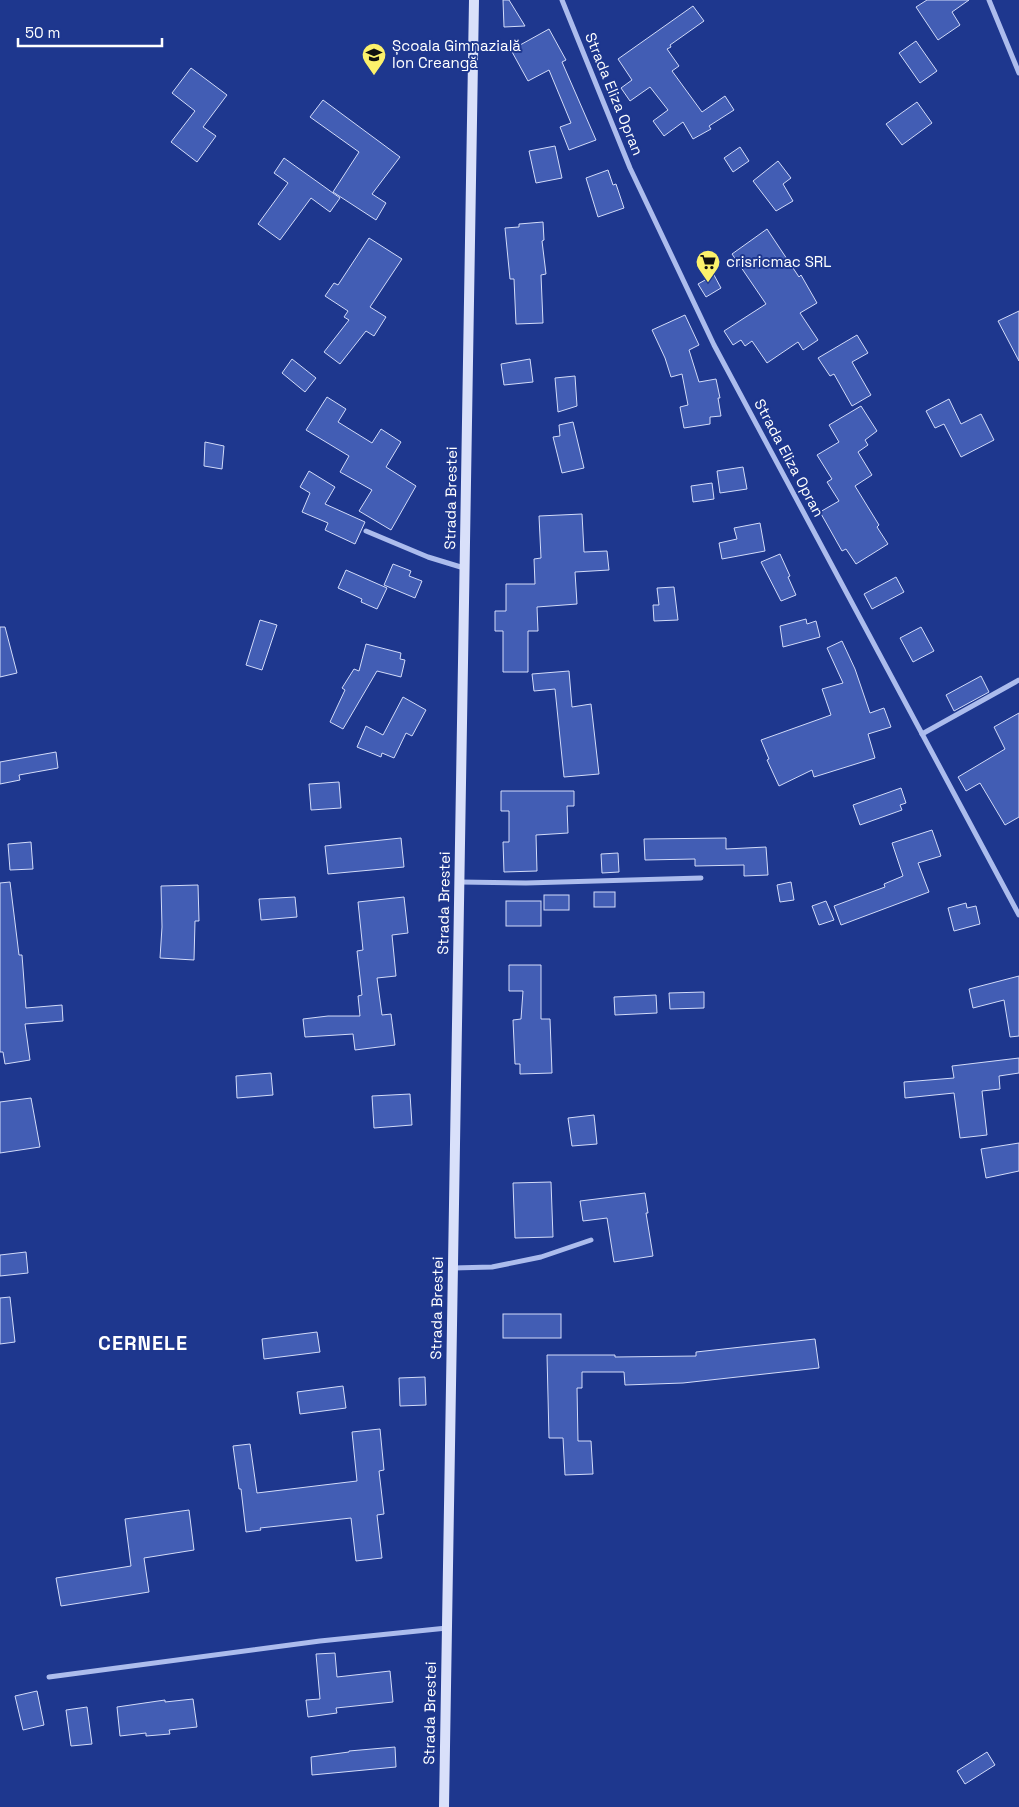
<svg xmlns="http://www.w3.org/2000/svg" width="1019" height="1807" viewBox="0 0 1019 1807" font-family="'Space Grotesk',sans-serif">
<rect width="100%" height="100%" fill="#1e378e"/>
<g fill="#425db4" stroke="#d2dbf9">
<path d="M503,0H509L525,26L504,27Z"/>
<path d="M927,0H969L952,12L960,25L938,40L916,7Z"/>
<path d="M693,6L704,21L670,45L671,47L667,49L679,66L672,71L702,112L725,96L734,110L709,126L711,129L693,139L683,122L664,136L653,121L668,110L650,87L630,101L621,88L632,80L618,59Z"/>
<path d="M549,29L566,60L562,62L596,140L569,150L560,127L571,123L549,70L528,81L511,50Z"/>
<path d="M916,41L937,71L920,83L899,53Z"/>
<path d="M191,68L227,95L203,127L216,136L197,162L171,142L195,111L172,93Z"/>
<path d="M323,100L400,157L372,194L386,203L376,220L333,192L359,152L310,117Z"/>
<path d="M917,102L932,123L902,145L886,124Z"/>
<path d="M555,146L562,178L536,183L529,151Z"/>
<path d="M740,147L749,161L733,172L724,158Z"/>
<path d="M284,158L340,198L330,212L311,198L280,240L258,224L288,183L274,173Z"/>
<path d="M778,161L791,178L783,184L793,201L776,211L753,181Z"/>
<path d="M608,170L613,185L616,184L624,208L598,217L586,178Z"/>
<path d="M543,222L544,240L542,241L546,274L541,275L543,323L516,324L514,279H510L505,228L519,227V224Z"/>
<path d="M767,229L799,277L801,275L817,303L800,313L818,340L803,350L798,342L767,363L752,341L745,346L741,340L733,345L724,331L766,304L732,254Z"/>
<path d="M369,238L402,259L370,307L386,317L374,336L366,331L340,364L324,352L349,320L344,317L348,311L325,296L334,283L338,285Z"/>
<path d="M714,275L721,288L706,297L698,284Z"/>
<path d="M1019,311V361L998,321Z"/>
<path d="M685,315L699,345L689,350L699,382L716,379L720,398H718L721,416L710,417V424L684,428L680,407L688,405L682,374L671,377L665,358L652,330Z"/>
<path d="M857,335L868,353L852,362L871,395L852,406L834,374L830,376L818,358Z"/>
<path d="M292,359L316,378L305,392L282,373Z"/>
<path d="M530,359L533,382L504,385L501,364Z"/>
<path d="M575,376L577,406L558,412L555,378Z"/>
<path d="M327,397L346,409L338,422L372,443L381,429L401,442L386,467L416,486L391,530L359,511L372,490L340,472L349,456L306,430Z"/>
<path d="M949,399L961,424L981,414L994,440L961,457L944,424L935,428L926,411Z"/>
<path d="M861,406L877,431L865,440L868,445L858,452L872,475L855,486L879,525L877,527L888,544L856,564L846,549L842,551L820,512L839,501L827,482L832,479L817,455L839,442L829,425Z"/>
<path d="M573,422L584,468L562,473L553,437L560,436L559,425Z"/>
<path d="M205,442L224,446L222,469L204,466Z"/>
<path d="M743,467L747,489L720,493L717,471Z"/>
<path d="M309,471L335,487L325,504L365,522L355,544L325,530L328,523L302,512L310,493L300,487Z"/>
<path d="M712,483L714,499L693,502L691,486Z"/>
<path d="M582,514L584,552L607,551L609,570L575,572L577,604L537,607L538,631H528V672H503V631H495V611H506V584H535L534,559L541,558L539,516Z"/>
<path d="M760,523L765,551L722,559L719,543L737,539L734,528Z"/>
<path d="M780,554L790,576L788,577L796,595L781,601L761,562Z"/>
<path d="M393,564L411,571L409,576L422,581L415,598L384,585Z"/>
<path d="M346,570L387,588L377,609L361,602L362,599L338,588Z"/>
<path d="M896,577L904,592L872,609L864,594Z"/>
<path d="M674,587L678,620L654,621L653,605H659L657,588Z"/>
<path d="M806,619L807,624L816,621L820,637L783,647L780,626Z"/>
<path d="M260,620L277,625L262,670L246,665Z"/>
<path d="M0,627H5L17,673L0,677Z"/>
<path d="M921,627L934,651L913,662L900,638Z"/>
<path d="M842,641L855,669L870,713L884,708L891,727L868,734L875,758L814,777L812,770L779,786L767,760L769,759L761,740L831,715L822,689L843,683L827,648Z"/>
<path d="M366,644L401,653L400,659L405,660L401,677L377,671L343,729L330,722L345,690L342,688L354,669L359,671Z"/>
<path d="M569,671L572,707L591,704L599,774L564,777L555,689L534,691L532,674Z"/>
<path d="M981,676L989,692L954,711L946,695Z"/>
<path d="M403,697L426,710L412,736L406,733L394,758L382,753L381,757L357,747L366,726L383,735Z"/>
<path d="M1019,713V817L1005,825L980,783L966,791L958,777L1005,749L994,727Z"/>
<path d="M56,752L58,768L19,775L20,780L0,784V762Z"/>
<path d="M339,782L341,808L311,810L309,784Z"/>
<path d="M901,788L906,803L900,805L902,810L860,825L853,805Z"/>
<path d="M501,791H574V806H567L568,833L536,835L537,871L504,872L503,842H509V811H501Z"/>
<path d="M932,830L941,856L918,863L929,892L841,925L834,906L885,887L884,884L903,876L892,843Z"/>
<path d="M401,838L404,867L328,874L325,846Z"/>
<path d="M726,838V849L766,847L768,875L744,876V865L695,866V859L645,860L644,839Z"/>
<path d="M31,842L33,869L10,870L8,844Z"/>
<path d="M618,853L619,872L602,873L601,854Z"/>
<path d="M10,882L19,955H22L26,1008L62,1005L63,1021L25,1024L30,1060L5,1064L3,1052H0V883Z"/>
<path d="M791,882L794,900L780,902L777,885Z"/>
<path d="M198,885L199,921H195L194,960L160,958L162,927L161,886Z"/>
<rect x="594" y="892" width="21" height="15"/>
<rect x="544" y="895" width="25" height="15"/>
<path d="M295,897L297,917L261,920L259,899Z"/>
<path d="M404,897L408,933L392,935L396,976L377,978L382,1015L391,1014L395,1045L355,1050L353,1034L305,1037L303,1019L328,1016H360L358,996L362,995L357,951L363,950L358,902Z"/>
<rect x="506" y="901" width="35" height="25"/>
<path d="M826,901L834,920L819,925L812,906Z"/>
<path d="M966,903L967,908L976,906L980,924L954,931L948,908Z"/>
<path d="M509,965H541V1019H550L552,1073L520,1074V1064H515L513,1020L521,1019L523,991H509Z"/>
<path d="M1019,976V1036L1010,1037L1004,1000L973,1008L969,989Z"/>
<path d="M704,992V1008L670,1009L669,993Z"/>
<path d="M656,995L657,1013L615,1015L614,997Z"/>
<path d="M1019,1058V1073L999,1076L1000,1089L982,1091L987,1135L960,1138L954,1093L905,1098L904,1082L954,1078L952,1066Z"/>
<path d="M271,1073L273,1095L237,1098L236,1076Z"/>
<path d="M410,1094L412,1125L374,1128L372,1096Z"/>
<path d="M31,1098L40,1147L0,1153V1102Z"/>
<path d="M594,1115L597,1144L572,1146L568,1118Z"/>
<path d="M1019,1143V1171L986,1178L981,1149Z"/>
<path d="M551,1182L553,1237L515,1238L513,1183Z"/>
<path d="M645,1193L648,1213H646L653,1256L614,1262L607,1218L583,1221L580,1201Z"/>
<path d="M26,1252L28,1273L0,1276V1255Z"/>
<path d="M10,1297L15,1342L0,1344V1298Z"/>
<rect x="503" y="1314" width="58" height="24"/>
<path d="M317,1332L320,1352L264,1359L262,1339Z"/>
<path d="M815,1339L819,1368L683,1383L625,1385L624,1372H582V1388H577L578,1441H591L593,1474L565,1475L563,1438H549L547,1355H615V1357L696,1356V1352Z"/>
<path d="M425,1377L426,1405L400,1406L399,1378Z"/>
<path d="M343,1386L346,1408L300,1414L297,1392Z"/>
<path d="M380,1429L384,1470L379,1471L384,1514L377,1515L382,1558L356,1561L351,1518L260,1528L261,1530L246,1532L241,1489H239L233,1446L250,1444L257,1493L357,1481L352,1432Z"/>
<path d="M189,1510L194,1550L144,1558L149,1592L61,1606L56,1578L131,1566L125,1519Z"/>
<path d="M335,1653L337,1677L390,1671L393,1702L336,1708L337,1713L308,1717L306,1700L320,1699L316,1654Z"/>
<path d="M37,1691L44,1725L23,1730L15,1696Z"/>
<path d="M193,1699L197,1727L169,1730L170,1734L146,1736V1733L120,1736L117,1707L165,1700V1702Z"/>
<path d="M87,1707L92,1744L71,1746L66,1710Z"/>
<path d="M395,1747L396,1767L312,1775L311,1757L349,1752V1751Z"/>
<path d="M987,1752L995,1765L965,1784L957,1771Z"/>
</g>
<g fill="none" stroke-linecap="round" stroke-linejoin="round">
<g stroke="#acbced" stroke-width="5">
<path d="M562,0L630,168L714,345L1019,915"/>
<path d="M989,0L1019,73"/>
<path d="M366,531L428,557L464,568"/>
<path d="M922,734L1019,680"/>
<path d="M460,882L526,883L701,878"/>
<path d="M453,1268L492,1267L541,1257L591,1240"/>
<path d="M49,1677L320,1641L447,1628"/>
</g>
<path stroke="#d9e0fa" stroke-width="10" d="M444,1807L474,0"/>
</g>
<defs>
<symbol id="school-pin" viewBox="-11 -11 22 30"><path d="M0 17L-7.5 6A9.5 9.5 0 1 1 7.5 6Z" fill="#fcf16b" stroke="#1e378e"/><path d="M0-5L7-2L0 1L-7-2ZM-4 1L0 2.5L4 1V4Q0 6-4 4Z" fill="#111"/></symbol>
<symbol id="supermarket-pin" viewBox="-11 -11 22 30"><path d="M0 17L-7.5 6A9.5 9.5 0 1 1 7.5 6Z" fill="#fcf16b" stroke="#1e378e"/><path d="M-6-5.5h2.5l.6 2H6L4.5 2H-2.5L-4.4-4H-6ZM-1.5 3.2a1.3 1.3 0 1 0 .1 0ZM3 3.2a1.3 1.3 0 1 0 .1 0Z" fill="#111"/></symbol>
</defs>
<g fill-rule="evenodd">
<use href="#school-pin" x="360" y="41" width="28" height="38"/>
<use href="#supermarket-pin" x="694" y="248" width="28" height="38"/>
</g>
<g text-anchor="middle" stroke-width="4" stroke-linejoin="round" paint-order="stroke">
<g font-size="15" fill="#fff" stroke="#1e378e" text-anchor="start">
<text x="392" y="51">Școala Gimnazială<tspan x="392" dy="17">Ion Creangă</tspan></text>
<text x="726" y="267">crisricmac SRL</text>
</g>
<g font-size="15" fill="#fff" stroke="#1e378e">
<text transform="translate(614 94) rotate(68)" y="5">Strada Eliza Opran</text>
<text transform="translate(789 458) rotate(62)" y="5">Strada Eliza Opran</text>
<text transform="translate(451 498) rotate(-89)" y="5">Strada Brestei</text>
<text transform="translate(444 903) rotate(-89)" y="5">Strada Brestei</text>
<text transform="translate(437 1308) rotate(-89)" y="5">Strada Brestei</text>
<text transform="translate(430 1713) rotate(-89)" y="5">Strada Brestei</text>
</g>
<g font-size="20" font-weight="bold" letter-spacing="1" fill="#fff" stroke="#1e378e">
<text x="143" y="1350">CERNELE</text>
</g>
</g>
<path d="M18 38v8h144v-8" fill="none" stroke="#ffffff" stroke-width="2.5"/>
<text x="25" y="38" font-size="15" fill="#ffffff" stroke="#1e378e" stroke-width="4" paint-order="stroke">50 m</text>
</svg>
